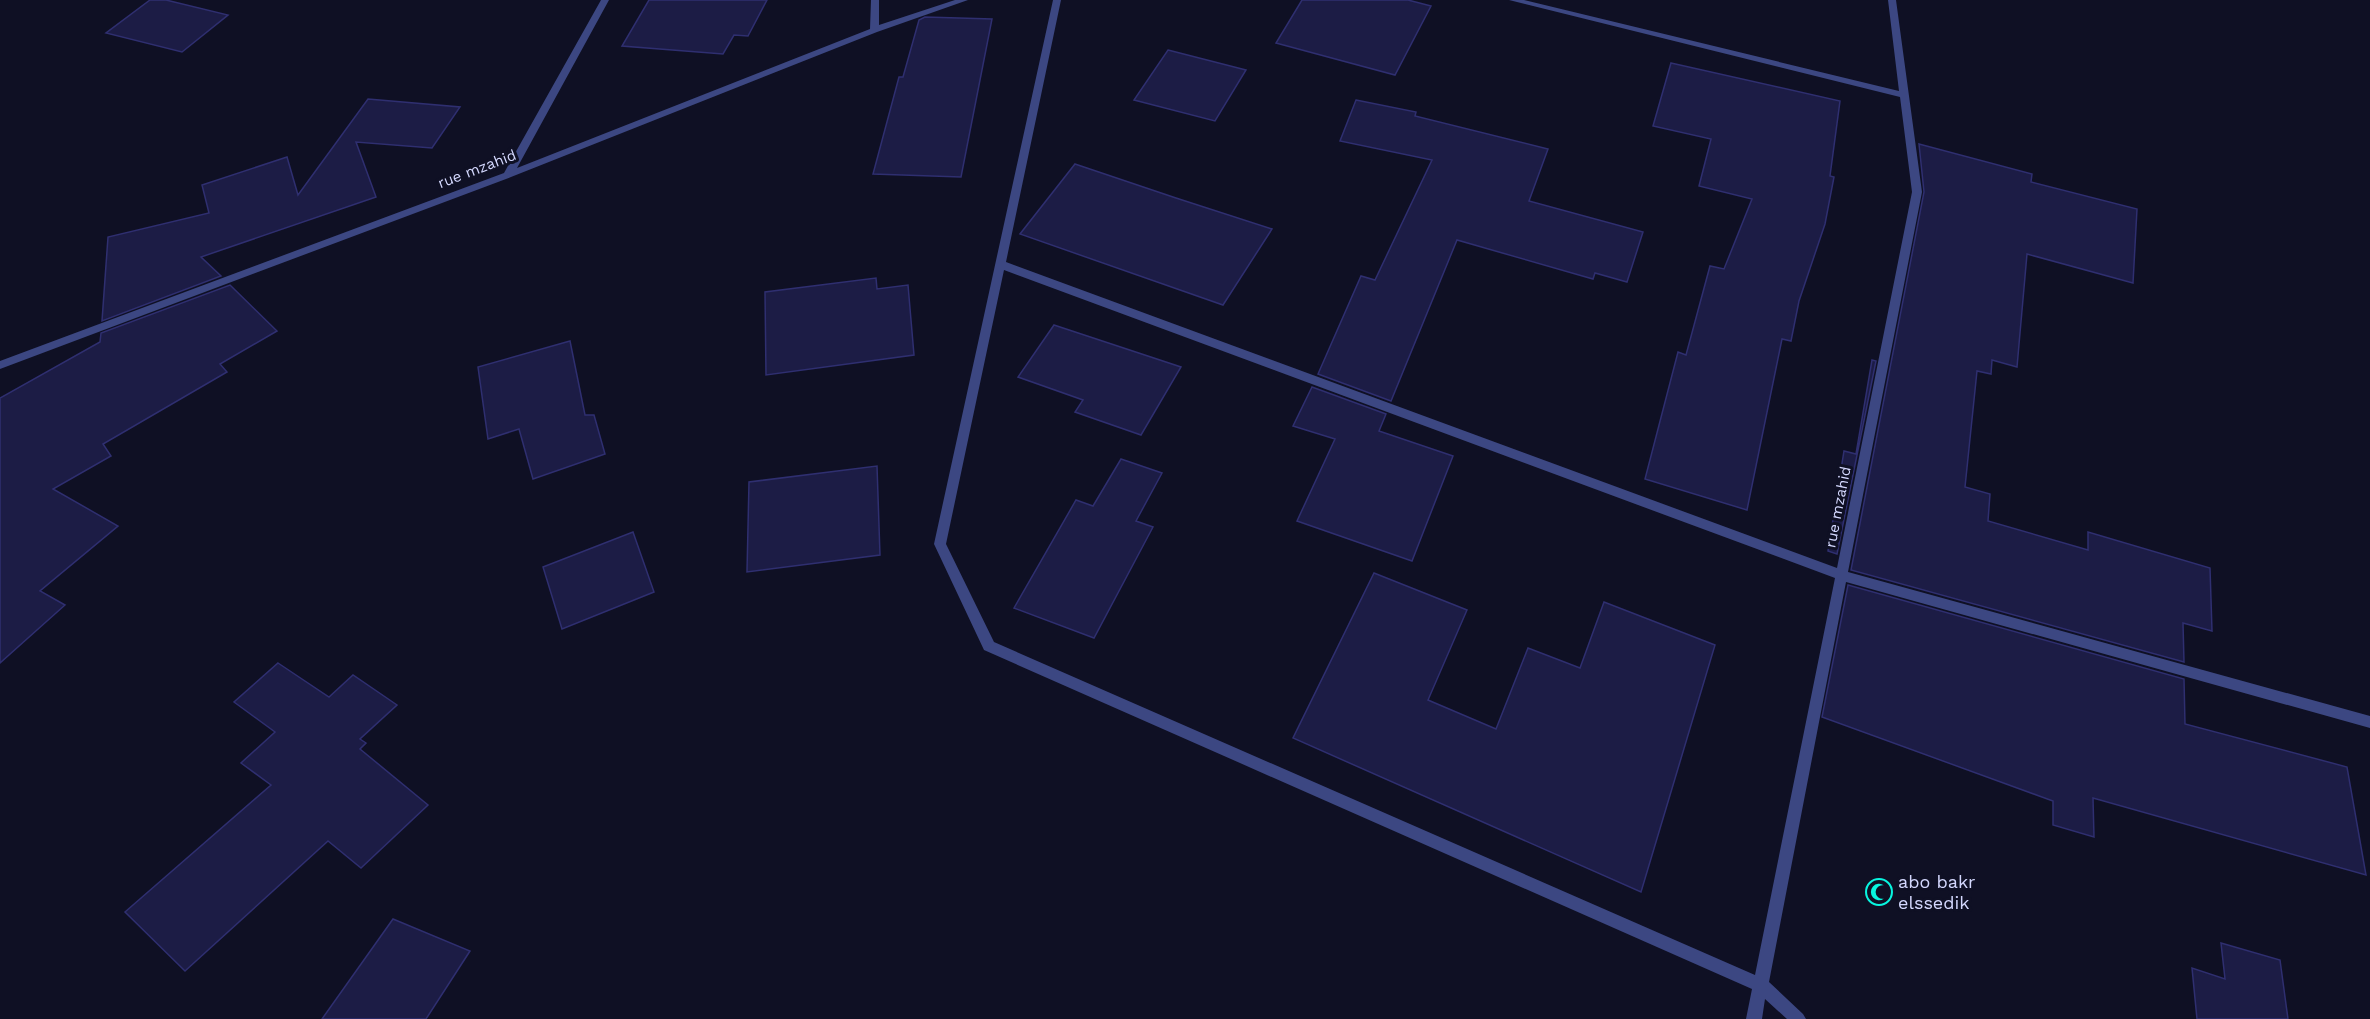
<svg xmlns="http://www.w3.org/2000/svg" width="2370" height="1019" viewBox="0 0 2370 1019" font-family="'Work Sans',sans-serif">
<rect width="100%" height="100%" fill="#0f1024"/>
<g fill="#1c1c45" stroke="#2f2f70" stroke-width="1.5">
<path d="M150,0H166L228,15L182,52L106,33Z"/>
<path d="M649,0H767L748,36L734,35L723,54L622,46Z"/>
<path d="M1302,0H1408L1431,6L1395,75L1276,43Z"/>
<path d="M925,17L992,19L961,177L873,174L899,77H903L919,20Z"/>
<path d="M1168,50L1246,70L1215,121L1134,100Z"/>
<path d="M1671,63L1840,101L1830,176L1834,177L1825,224L1799,301L1791,341L1782,339L1747,510L1645,479L1678,352L1686,355L1710,266L1724,269L1752,199L1699,186L1711,139L1653,126Z"/>
<path d="M368,99L460,107L432,148L356,142L376,197L201,257L221,276L102,321L108,237L209,213L202,185L287,157L298,195Z"/>
<path d="M1356,100L1416,112L1415,116L1548,149L1529,201L1643,232L1627,282L1595,273L1593,279L1457,240L1391,401L1318,374L1361,276L1375,280L1432,160L1340,141Z"/>
<path d="M1919,144L2032,174L2031,182L2137,209L2133,283L2027,254L2017,367L1992,360L1991,374L1977,371L1965,487L1990,494L1988,521L2088,550V532L2210,568L2212,631L2183,623L2184,662L1851,570L1924,192Z"/>
<path d="M1075,164L1176,198L1272,229L1223,305L1020,234Z"/>
<path d="M876,278L877,289L908,285L914,355L766,375L765,292Z"/>
<path d="M230,285L277,331L220,364L227,372L103,444L111,456L53,489L118,526L40,591L65,605L0,663V398L100,342L101,333Z"/>
<path d="M1054,325L1181,367L1141,435L1075,412L1083,400L1018,377Z"/>
<path d="M570,341L585,415H594L605,454L533,479L519,429L488,439L478,367Z"/>
<path d="M1872,360L1876,361L1837,554L1828,551L1844,451L1856,454Z"/>
<path d="M1312,387L1386,414L1379,431L1453,456L1412,561L1297,521L1335,439L1293,426Z"/>
<path d="M1121,459L1162,473L1136,521L1153,527L1094,638L1014,608L1076,500L1093,506Z"/>
<path d="M877,466L880,555L747,572L749,482Z"/>
<path d="M633,532L654,592L562,629L543,567Z"/>
<path d="M1374,573L1467,610L1428,700L1496,729L1528,648L1580,668L1604,602L1715,645L1641,892L1293,738Z"/>
<path d="M1848,585L2184,679L2185,724L2347,767L2366,875L2093,798L2094,837L2053,825V801L1822,717Z"/>
<path d="M278,663L329,697L353,675L397,705L360,739L366,743L360,749L428,805L361,868L328,841L185,971L125,912L271,785L241,763L275,732L234,702Z"/>
<path d="M393,919L470,951L426,1019H322Z"/>
<path d="M2221,943L2280,960L2288,1019H2197L2192,968L2225,979Z"/>
</g>
<g fill="none" stroke-linecap="round" stroke-linejoin="round">
<g fill="#3c4782" fill-rule="evenodd">
<path d="M601,0H609L517,168L870,29L871,0H879V25L955,0H968L877,32L511,177L0,369V361L504,173Z"/>
<path d="M1053,0H1061L1006,262L1837,568L1912,192L1900,97L1509,0H1524L1899,91L1888,0H1896L1922,192L1848,572L2370,716V728L1846,582L1769,982L1803,1014L1806,1019H1787L1765,999L1762,1019H1746L1752,989L984,650L934,544ZM1004,270L1835,578L1755,975L994,642L946,544Z"/>
</g>
</g>
<defs>
<symbol id="mosque-ring" viewBox="-11 -11 22 22"><circle r="9.5" fill="#0f1024" stroke="#08f5df" stroke-width="1.5"/><path d="M3.5-4.9A6 6 0 1 0 3.5 4.9A5 5 0 1 1 3.5-4.9Z" fill="#08f5df"/></symbol>
</defs>
<g fill-rule="evenodd">
<use href="#mosque-ring" x="1864" y="877" width="30" height="30"/>
</g>
<g text-anchor="middle" stroke-width="6" stroke-linejoin="round" paint-order="stroke">
<g font-size="15" fill="#d4d8fe" stroke="#0f1024">
<text transform="translate(477 169) rotate(-21)" y="5">rue mzahid</text>
<text transform="translate(1838 507) rotate(-79)" y="5">rue mzahid</text>
</g>
<g font-size="18" fill="#d4d8fe" stroke="#0f1024" text-anchor="start">
<text x="1898" y="888">abo bakr<tspan x="1898" dy="21">elssedik</tspan></text>
</g>
</g>
</svg>
